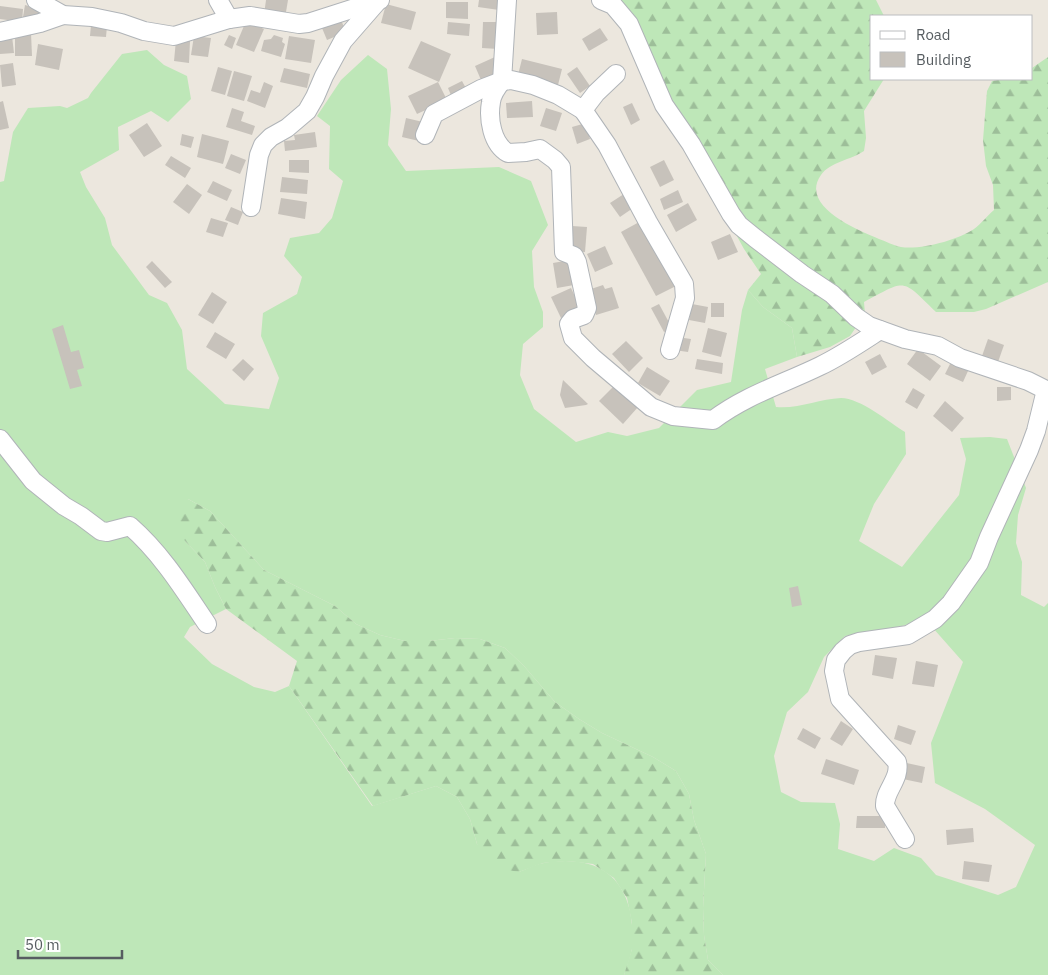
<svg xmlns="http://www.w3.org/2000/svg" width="1048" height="975" viewBox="0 0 1048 975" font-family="'IBM Plex Sans',sans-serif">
<defs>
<pattern id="forest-firs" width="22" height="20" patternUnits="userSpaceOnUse" patternTransform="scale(1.25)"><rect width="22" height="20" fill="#bee7b8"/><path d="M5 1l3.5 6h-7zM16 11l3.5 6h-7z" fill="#9dbe99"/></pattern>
</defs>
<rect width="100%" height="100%" fill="#ece7de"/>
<path fill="#bee7b8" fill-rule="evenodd" d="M147,50L164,65L187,76L191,99L168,122L151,111L118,127L119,150L80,172L86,187L105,218L112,245L149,295L167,303L182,330L187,369L225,404L269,409L279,378L261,336L263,313L297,294L302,277L284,256L290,238L319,233L332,218L343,181L329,169L330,126L317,116L341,80L368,55L387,69L391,109L388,145L406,171L499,167L531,181L548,225L532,251L534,287L543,312V327L523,344L520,375L534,409L576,442L608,432L627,436L659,428L697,390L731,382L742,310L748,290L763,307L792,328L797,357L765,369L776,407C799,409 819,399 841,398C860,398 889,422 905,432L906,454L874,504L859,541L902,567L959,495L966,459L960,438L990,437L1007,439L1026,488L1018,515L1016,543L1022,562L1021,595L1044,607L1048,603V975H723L708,960L704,935L703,908L706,854L694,820L689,794L676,771L653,757L602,733L579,719L555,702L524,666L505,648L480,639L455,638L429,641H405L380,635L356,624L335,606L264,570L210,511L188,499L185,541L205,562L215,587L226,609L190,627L184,637L212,664L254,687L275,692L289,686L372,806L436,786L457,797L470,819L477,844L519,872C527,869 536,864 544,863C585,856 620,867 630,911C632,923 634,937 632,949C630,958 627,967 624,975H0V182L4,181L13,132L28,108L60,106L67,108L88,98L91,93L122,54ZM925,619L963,662L931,743L935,783L985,809L1035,845L1016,887L998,895L936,875L921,858L894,848L874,861L838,849L840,824L835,803L801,802L781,792L774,756L787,712L808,692L824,657L845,636L892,629Z"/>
<g fill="url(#forest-firs)">
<path d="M615,0H876L884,16H872V79H884L864,111L866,138L864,151C851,160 830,162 821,175C799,206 857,230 879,239C886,241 894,246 901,247C921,250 958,240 974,229C981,224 987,216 994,210L993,185L986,166L983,140L987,91L992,81L1004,79H1032V68L1048,57V282L986,309L974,312H936C901,278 907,279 864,302L865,314L850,336L830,347L797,357L792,328L763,307L748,290L761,274L744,249L710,187Z"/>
<path d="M188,499L210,511L264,570L335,606L356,624L380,635L405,641H429L455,638L480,639L505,648L524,666L555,702L579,719L602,733L653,757L676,771L689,794L694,820L706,854L703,908L704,935L708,960L723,975H624L632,949V923L627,898L614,878L593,864L568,861L543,863L519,872L491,867L477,844L470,819L457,797L436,786L373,806L289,686L297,661L226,609L215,587L205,562L185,541L173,521Z"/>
</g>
<g fill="#c7c2bb">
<path d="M266,0H288L285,18L264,15Z"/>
<path d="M479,0H500L499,10L478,7Z"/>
<path d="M446,2H468V19L446,18Z"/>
<path d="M386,4L416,12L411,30L381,23Z"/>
<path d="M25,5L46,11L44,20L23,17Z"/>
<path d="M0,6L23,9L22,22L0,19Z"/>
<path d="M557,12L558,34L537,35L536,13Z"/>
<path d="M341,20L346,32L327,40L322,28Z"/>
<path d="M246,21L264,29L254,52L236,45Z"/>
<path d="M448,22L470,24L469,36L447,34Z"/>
<path d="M483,22H499L498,49L482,48Z"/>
<path d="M91,25L107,26L106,37L90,36Z"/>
<path d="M600,28L608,40L589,51L582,39Z"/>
<path d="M15,33H31L32,56H15Z"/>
<path d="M229,35L236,38L232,49L224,45Z"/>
<path d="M274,35L283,38L282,42L285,44L281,57L261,51L264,40L271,39Z"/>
<path d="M12,36L14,53L0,54V37Z"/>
<path d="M194,36L211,38L208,57L191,55Z"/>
<path d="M289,36L315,40L311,63L285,59Z"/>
<path d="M176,40L190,41L189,63L174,61Z"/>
<path d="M421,41L451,54L439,82L408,68Z"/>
<path d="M38,44L63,49L59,70L35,65Z"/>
<path d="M495,57L501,71L481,80L475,66Z"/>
<path d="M522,59L562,69L558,85L518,75Z"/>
<path d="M13,63L16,85L2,87L0,65Z"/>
<path d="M218,67L232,71L225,95L211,91Z"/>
<path d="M577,67L590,86L580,93L567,74Z"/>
<path d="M284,68L310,74L307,88L280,82Z"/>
<path d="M234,71L252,76L244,101L227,96Z"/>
<path d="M462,81L468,92L453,100L448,88Z"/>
<path d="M264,82L273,86L265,108L247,101L251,90L260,93Z"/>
<path d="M438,82L447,100L417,114L408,96Z"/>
<path d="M3,101L9,128L0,130V102Z"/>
<path d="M532,101L533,117L507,118L506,103Z"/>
<path d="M632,103L640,120L631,125L623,107Z"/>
<path d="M232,108L244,112L241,121L255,126L252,135L226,127Z"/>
<path d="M546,108L562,113L556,131L540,126Z"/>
<path d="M406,118L423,122L419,141L402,137Z"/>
<path d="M147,123L162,146L144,157L129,135Z"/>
<path d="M586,123L590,139L577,144L572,127Z"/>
<path d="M315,132L317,147L285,151L284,141L295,140L294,135Z"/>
<path d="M182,134L194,137L191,148L180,145Z"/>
<path d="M202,134L229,141L223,164L197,157Z"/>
<path d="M231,154L246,160L240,174L225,168Z"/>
<path d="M171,156L191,168L185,178L165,165Z"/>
<path d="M289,160H309V173L289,172Z"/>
<path d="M664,160L674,180L660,187L650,167Z"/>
<path d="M282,177L308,180L307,194L280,192Z"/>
<path d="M213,181L232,190L227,201L207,192Z"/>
<path d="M187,184L202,195L189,214L173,202Z"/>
<path d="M678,190L683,202L664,210L660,199Z"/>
<path d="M624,194L633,208L620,217L610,203Z"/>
<path d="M281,198L307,202L305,219L278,214Z"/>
<path d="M688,203L697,220L676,232L667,215Z"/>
<path d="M231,207L243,212L238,225L225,220Z"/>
<path d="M211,218L228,223L223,237L206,232Z"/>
<path d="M641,221L676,286L656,296L621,232Z"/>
<path d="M572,226L587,227L585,252L570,251Z"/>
<path d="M730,234L738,252L718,260L711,242Z"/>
<path d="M605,246L613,264L595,272L587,254Z"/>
<path d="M570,260L574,285L557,288L553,263Z"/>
<path d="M152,261L172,282L165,288L146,267Z"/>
<path d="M603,285L605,289L612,287L619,308L596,315L588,290Z"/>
<path d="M571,288L581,309L561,318L551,297Z"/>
<path d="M212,292L227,302L213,324L198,315Z"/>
<rect x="711" y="303" width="13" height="14"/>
<path d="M659,304L672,328L664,332L651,308Z"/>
<path d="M692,304L708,307L705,323L689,320Z"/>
<path d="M63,325L71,352L79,350L84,368L77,370L82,386L70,389L52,329Z"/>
<path d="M708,328L727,333L721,357L702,352Z"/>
<path d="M215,332L235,344L226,359L206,347Z"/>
<path d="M677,337L691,339L688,352L674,350Z"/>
<path d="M988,339L1004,345L998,362L982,356Z"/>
<path d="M626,341L643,358L629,372L612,354Z"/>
<path d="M918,349L941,366L930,381L907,364Z"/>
<path d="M880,354L887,367L872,375L865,362Z"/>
<path d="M243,359L254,369L244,381L232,370Z"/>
<path d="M697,359L723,363L722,374L695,369Z"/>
<path d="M951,362L968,371L963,382L945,374Z"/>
<path d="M647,367L670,381L660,396L638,383Z"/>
<path d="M563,380L588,404L586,405L565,408L560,395Z"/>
<path d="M615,385L638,407L623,424L599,401Z"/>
<path d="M997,387H1011V400L997,401Z"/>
<path d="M913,388L925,395L917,409L905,402Z"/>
<path d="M945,401L964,418L952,432L933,416Z"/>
<path d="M798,586L802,605L792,607L789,588Z"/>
<path d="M875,655L897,658L893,679L872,675Z"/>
<path d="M916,661L938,665L934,687L912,684Z"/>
<path d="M841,721L853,729L842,746L830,739Z"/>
<path d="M898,725L916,731L911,745L894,739Z"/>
<path d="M803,728L821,738L815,749L797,739Z"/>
<path d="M826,759L859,770L854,785L821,774Z"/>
<path d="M902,762L925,767L922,783L898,778Z"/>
<path d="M857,816H885V828H856Z"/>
<path d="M973,828L974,842L947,845L946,830Z"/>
<path d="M964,861L992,865L989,882L962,879Z"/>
</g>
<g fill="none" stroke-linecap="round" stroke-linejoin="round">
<defs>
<g id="minor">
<path d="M36,0L63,15L92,17L121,23L144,31L174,36L229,19L250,16L299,24L308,23L380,0"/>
<path d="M218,0L229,19"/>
<path d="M507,0L502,81C497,87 492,93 491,102C488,119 492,144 508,153L526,152L540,149L555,160L561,167L564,252L574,256L577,262L587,308L584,315L573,319L569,324L573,338L593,358L651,407L673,416L713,420C746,395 783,384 820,366C841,356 860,343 880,330"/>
<path d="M601,0L613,5L629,24L664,105L691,144L731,214L739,225L755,238L802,274L832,294L856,317L869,326L905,339L938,346L960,358L1028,381L1048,391"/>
<path d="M0,32L40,23L63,15"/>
<path d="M583,110L607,145L648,222L684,284L685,298L670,350"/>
<path d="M425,135L434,114L481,89L502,81L511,80L533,85L558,95L583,110L596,93L616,74"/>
<path d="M251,207L259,155L263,145L271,137L287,128L307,111L315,97L324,76L343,41L377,2"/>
<path d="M0,439L33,481L64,506L81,516L101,531L107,532L130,526C162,554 184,590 207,624"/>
<path d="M905,839L885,806C884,791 901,779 897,762L840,699L834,671L836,660L843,651L850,645L859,642L908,635L935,619L951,603L979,563L989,537L1029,450L1036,431L1046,390"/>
</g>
</defs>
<use href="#minor" stroke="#b0b4b8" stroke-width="20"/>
<use href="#minor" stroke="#fff" stroke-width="18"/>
</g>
<rect x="870" y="15" width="162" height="65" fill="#ffffff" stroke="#bcbec0"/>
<rect x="880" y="31" width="25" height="8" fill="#ffffff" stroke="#bcbec0"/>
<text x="916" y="40" font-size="15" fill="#575d61">Road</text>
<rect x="880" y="52" width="25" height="15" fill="#c7c2bb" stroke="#bcbec0"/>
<text x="916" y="65" font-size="15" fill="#575d61">Building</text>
<path d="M18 950v8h104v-8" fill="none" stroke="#575d61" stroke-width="2.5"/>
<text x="25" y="950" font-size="15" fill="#575d61" stroke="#ffffff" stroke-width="4" paint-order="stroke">50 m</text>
</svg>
